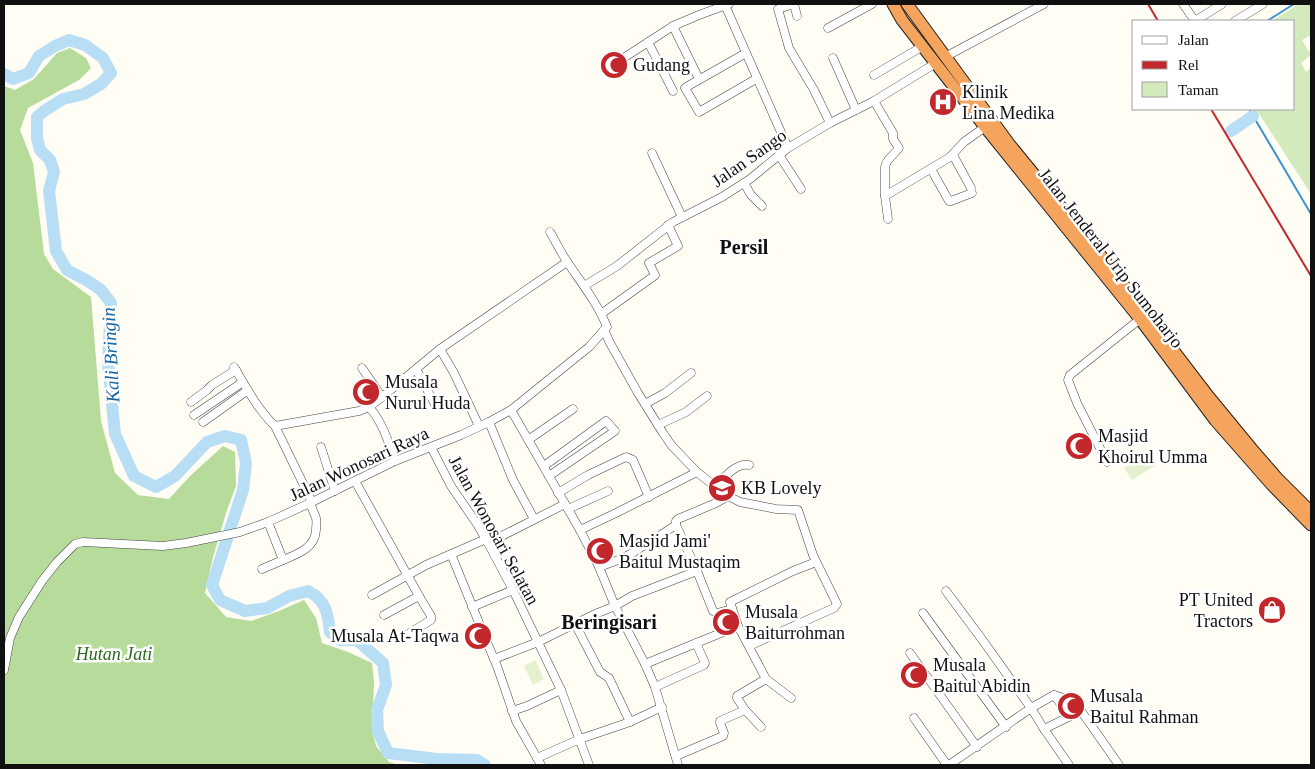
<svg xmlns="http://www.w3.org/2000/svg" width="1315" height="769" viewBox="0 0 1315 769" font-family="'Times New Roman',serif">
<rect width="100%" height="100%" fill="#fffdf4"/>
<path fill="#d3eabc" d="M1299,4H1311V35L1302,40L1311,55L1301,63L1306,72L1311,68V194L1256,109H1294V21H1272Z"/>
<path fill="#b7db9b" d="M70,48L86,58L91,68L79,80L28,108L20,130L33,163L44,254L53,269L91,297L101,421L115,473L138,495L169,499L190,476L223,446L235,452L236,486L226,513L213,557L205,593L226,617L251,621L279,611L304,600L316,618L322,643L348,652L372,663L374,683L372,729L376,746L389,762L399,765H4V86L15,90L34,79L57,53Z"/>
<g fill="#e5f1ce">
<path d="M1148,453L1156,465L1132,480L1124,468Z"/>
<path d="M535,660L544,679L533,685L524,666Z"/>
</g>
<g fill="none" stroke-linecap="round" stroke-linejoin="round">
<g stroke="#3f93ce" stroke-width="2">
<path d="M1267,21L1294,4"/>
<path d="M1249,109L1311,214"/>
</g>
<g stroke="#b8def6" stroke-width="12">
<path d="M4,74L13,79L29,73L39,56L55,46L69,40L85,45L103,58L111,73L101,84L84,94L63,99L44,111L37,117V138L40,150L50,160L54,172L49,191L56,251L67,270L88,281L101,290L111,303L108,363L115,434L134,476L156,487L175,476L207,442L225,436L241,440L246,463L243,490L212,585L220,600L245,611L267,608L289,596L308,591C326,600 328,614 330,632L340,640H357L383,663L386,685L377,710L378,731L388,753L437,759L477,760L485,765"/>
<path d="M1231,131L1253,116"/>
</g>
<defs>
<g id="minor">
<path d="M794,4L778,9L789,48L814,90L830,123"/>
<path d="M794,4L797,16"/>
<path d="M1183,4L1195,21"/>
<path d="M725,5L788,148"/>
<path d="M1195,21L1222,4"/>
<path d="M1235,21L1263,4"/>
<path d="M673,26L699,79"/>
<path d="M828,28L872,4"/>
<path d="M648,42L673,91"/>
<path d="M746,53L688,86L685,88L699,112L756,79"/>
<path d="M945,57L1044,4"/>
<path d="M833,58L856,110"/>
<path d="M622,59L673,26L699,15L729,4"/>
<path d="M874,75L923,46"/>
<path d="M874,101L893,133V139L899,148C894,155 886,159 885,167V196L888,219"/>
<path d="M652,153L682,217"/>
<path d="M779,155L801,189"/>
<path d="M953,155L971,188"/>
<path d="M931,169L949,201H951L972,193"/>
<path d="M744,183L751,195L762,206"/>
<path d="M885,196L950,157L964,142L985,127"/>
<path d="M584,286L617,266L673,222L722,197L750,179L788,148L830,123L874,101L936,63"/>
<path d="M601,314L654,276L655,275L649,263L678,246L668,225"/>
<path d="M604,330L610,343L638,393L663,433L672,446L697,472L726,495L740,502L776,509L798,510L813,555L837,604L834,608L749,646"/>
<path d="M440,349L454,373L479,426"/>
<path d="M234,367C246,387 258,410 275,426L359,411L369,407L382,397L440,349L567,262"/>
<path d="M362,368L382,397"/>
<path d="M416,369L436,406"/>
<path d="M191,402L207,390L212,385L236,370"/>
<path d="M645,404L665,393L691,373"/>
<path d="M369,407C382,421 389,443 395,461"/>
<path d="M511,410L580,530L599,567L615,606L645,664L655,687L678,765"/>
<path d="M194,415L243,382"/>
<path d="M203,422L248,390"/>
<path d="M489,422L513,480L534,519"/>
<path d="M658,425L686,412L707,396"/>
<path d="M275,426L312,502"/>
<path d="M528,440L573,409"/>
<path d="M321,447L335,491"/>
<path d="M431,447L451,486L477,524L488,543L513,590L561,690L589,765"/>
<path d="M1107,462L1077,403L1068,380L1070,375L1140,319"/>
<path d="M544,466L606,421L615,431L549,476"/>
<path d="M355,481L419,596L431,616V620L405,636"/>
<path d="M715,487C724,478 735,463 749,465"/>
<path d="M558,493L588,475L626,457L633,460L649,497"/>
<path d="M568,509L608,491"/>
<path d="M268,522L283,560C298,554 315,548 316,530C316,526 317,522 316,518C314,513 312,508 310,503"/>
<path d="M580,530L616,513L697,472"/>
<path d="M488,543L565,504"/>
<path d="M451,554L486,640L497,666L516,721L541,765"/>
<path d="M599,567L621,559L634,552L676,525V521L678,519L716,503L728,496"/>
<path d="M262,569L283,560"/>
<path d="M697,571L713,611L717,613L732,609"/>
<path d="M946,591L981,638L1031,708L1054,695L1067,699L1072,698L1119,765"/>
<path d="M372,595L426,565L486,539"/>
<path d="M472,607L513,590"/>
<path d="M923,613L1006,727"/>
<path d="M384,615L419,596"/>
<path d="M575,624L600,672L609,678L630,722"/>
<path d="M910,653L977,747"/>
<path d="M494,659L538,642L593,615L615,606L632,596L697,571L676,525"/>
<path d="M645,664L738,626"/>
<path d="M4,670L10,638L19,617L42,581L57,562L75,544L83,542L163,546L186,543L240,532L268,522L310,503L395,461L461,435L489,422L511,410L589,347L607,327C598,304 582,284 568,263C561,253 556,242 550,232"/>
<path d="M655,687L704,665L705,663L696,643"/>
<path d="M1054,695L1070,716"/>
<path d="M791,698L766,679L738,626L730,602L793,571L816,562"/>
<path d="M512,711L527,706L561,690"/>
<path d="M914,718L947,765"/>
<path d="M761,727L745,710L737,698V696L766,679"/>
<path d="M1044,729L1081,711"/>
<path d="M676,756L723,736L724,733L720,723V721L745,710"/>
<path d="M537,758L580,739L630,722L662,707"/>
<path d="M949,765L1031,708L1044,729L1069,765"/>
</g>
<g id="highway">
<path d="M893,4L902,20L985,127L1140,319L1215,420L1272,485L1311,525"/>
<path d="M907,4L1010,145L1102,257L1209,397L1251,448L1277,478L1311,512"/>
</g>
</defs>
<use href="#minor" stroke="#434343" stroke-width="9"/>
<use href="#highway" stroke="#212121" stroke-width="13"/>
<use href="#minor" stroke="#fff" stroke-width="8"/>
<use href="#highway" stroke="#f4a45d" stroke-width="11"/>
<g stroke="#c2272c" stroke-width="2">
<path d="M1148,4L1158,21"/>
<path d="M1211,109L1311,276"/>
</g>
</g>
<defs>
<symbol id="mosque-disc" viewBox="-11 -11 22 22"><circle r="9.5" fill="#c2272c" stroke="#fff"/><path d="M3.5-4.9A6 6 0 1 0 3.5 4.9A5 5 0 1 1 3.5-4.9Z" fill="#fff"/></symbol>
<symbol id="hospital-disc" viewBox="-11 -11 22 22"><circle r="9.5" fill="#c2272c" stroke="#fff"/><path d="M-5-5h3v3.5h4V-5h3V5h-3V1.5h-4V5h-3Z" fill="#fff"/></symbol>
<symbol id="school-disc" viewBox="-11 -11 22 22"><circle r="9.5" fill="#c2272c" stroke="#fff"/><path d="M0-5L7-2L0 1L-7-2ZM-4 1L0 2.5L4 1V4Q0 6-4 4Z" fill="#fff"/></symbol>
<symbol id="shop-disc" viewBox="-11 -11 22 22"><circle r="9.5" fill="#c2272c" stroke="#fff"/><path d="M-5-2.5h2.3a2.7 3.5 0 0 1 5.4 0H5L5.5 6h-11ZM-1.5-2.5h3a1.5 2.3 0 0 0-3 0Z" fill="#fff"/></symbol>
</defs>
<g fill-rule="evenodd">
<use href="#mosque-disc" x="598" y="49" width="32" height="32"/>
<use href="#hospital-disc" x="927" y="86" width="32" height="32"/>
<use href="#mosque-disc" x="350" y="376" width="32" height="32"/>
<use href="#mosque-disc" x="1063" y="430" width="32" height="32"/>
<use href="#school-disc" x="706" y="472" width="32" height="32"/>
<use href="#mosque-disc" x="584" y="535" width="32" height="32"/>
<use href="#shop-disc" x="1256" y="594" width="32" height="32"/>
<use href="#mosque-disc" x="710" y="606" width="32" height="32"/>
<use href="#mosque-disc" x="462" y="620" width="32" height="32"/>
<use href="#mosque-disc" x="898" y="659" width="32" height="32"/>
<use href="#mosque-disc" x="1055" y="690" width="32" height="32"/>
</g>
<g text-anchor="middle" stroke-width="5" stroke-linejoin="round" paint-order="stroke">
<g font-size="18" fill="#101010" stroke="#fff" text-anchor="start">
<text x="633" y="71">Gudang</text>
<text x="962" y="98">Klinik<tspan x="962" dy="21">Lina Medika</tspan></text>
<text x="385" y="388">Musala<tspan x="385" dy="21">Nurul Huda</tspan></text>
<text x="1098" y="442">Masjid<tspan x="1098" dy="21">Khoirul Umma</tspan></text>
<text x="741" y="494">KB Lovely</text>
<text x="619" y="547">Masjid Jami'<tspan x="619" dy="21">Baitul Mustaqim</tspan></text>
<text x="1253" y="606" text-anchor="end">PT United<tspan x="1253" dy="21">Tractors</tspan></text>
<text x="745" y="618">Musala<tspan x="745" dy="21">Baiturrohman</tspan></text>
<text x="459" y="642" text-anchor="end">Musala At-Taqwa</text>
<text x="933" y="671">Musala<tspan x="933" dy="21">Baitul Abidin</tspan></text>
<text x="1090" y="702">Musala<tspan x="1090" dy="21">Baitul Rahman</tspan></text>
</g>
<g font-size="18" fill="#101010" stroke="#fff">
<text transform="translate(749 158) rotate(-35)" y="6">Jalan Sango</text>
<text transform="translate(1111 258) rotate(52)" y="6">Jalan Jenderal Urip Sumoharjo</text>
<text transform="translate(359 464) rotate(-25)" y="6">Jalan Wonosari Raya</text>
<text transform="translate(494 530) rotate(61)" y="6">Jalan Wonosari Selatan</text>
</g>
<g font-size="18" font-style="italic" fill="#2e691f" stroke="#fff">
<text x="114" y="660">Hutan Jati</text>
</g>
<g font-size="19" font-style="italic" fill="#1865a4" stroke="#fff">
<text transform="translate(110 355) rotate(-93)" y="7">Kali Bringin</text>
</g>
<g font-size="20" font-weight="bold" fill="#101010" stroke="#fff">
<text x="744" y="254">Persil</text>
<text x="609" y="629">Beringisari</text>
</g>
</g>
<rect width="1315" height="769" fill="none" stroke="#101010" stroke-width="10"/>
<rect x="1132" y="20" width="162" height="90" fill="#ffffff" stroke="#9f9f9f"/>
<rect x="1142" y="36" width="25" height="8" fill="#ffffff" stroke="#9f9f9f"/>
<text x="1178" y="45" font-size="15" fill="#101010">Jalan</text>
<rect x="1142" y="61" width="25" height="8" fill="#c2272c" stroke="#9f9f9f"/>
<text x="1178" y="70" font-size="15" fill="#101010">Rel</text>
<rect x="1142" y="82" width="25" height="15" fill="#d3eabc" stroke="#9f9f9f"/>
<text x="1178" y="95" font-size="15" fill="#101010">Taman</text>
</svg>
